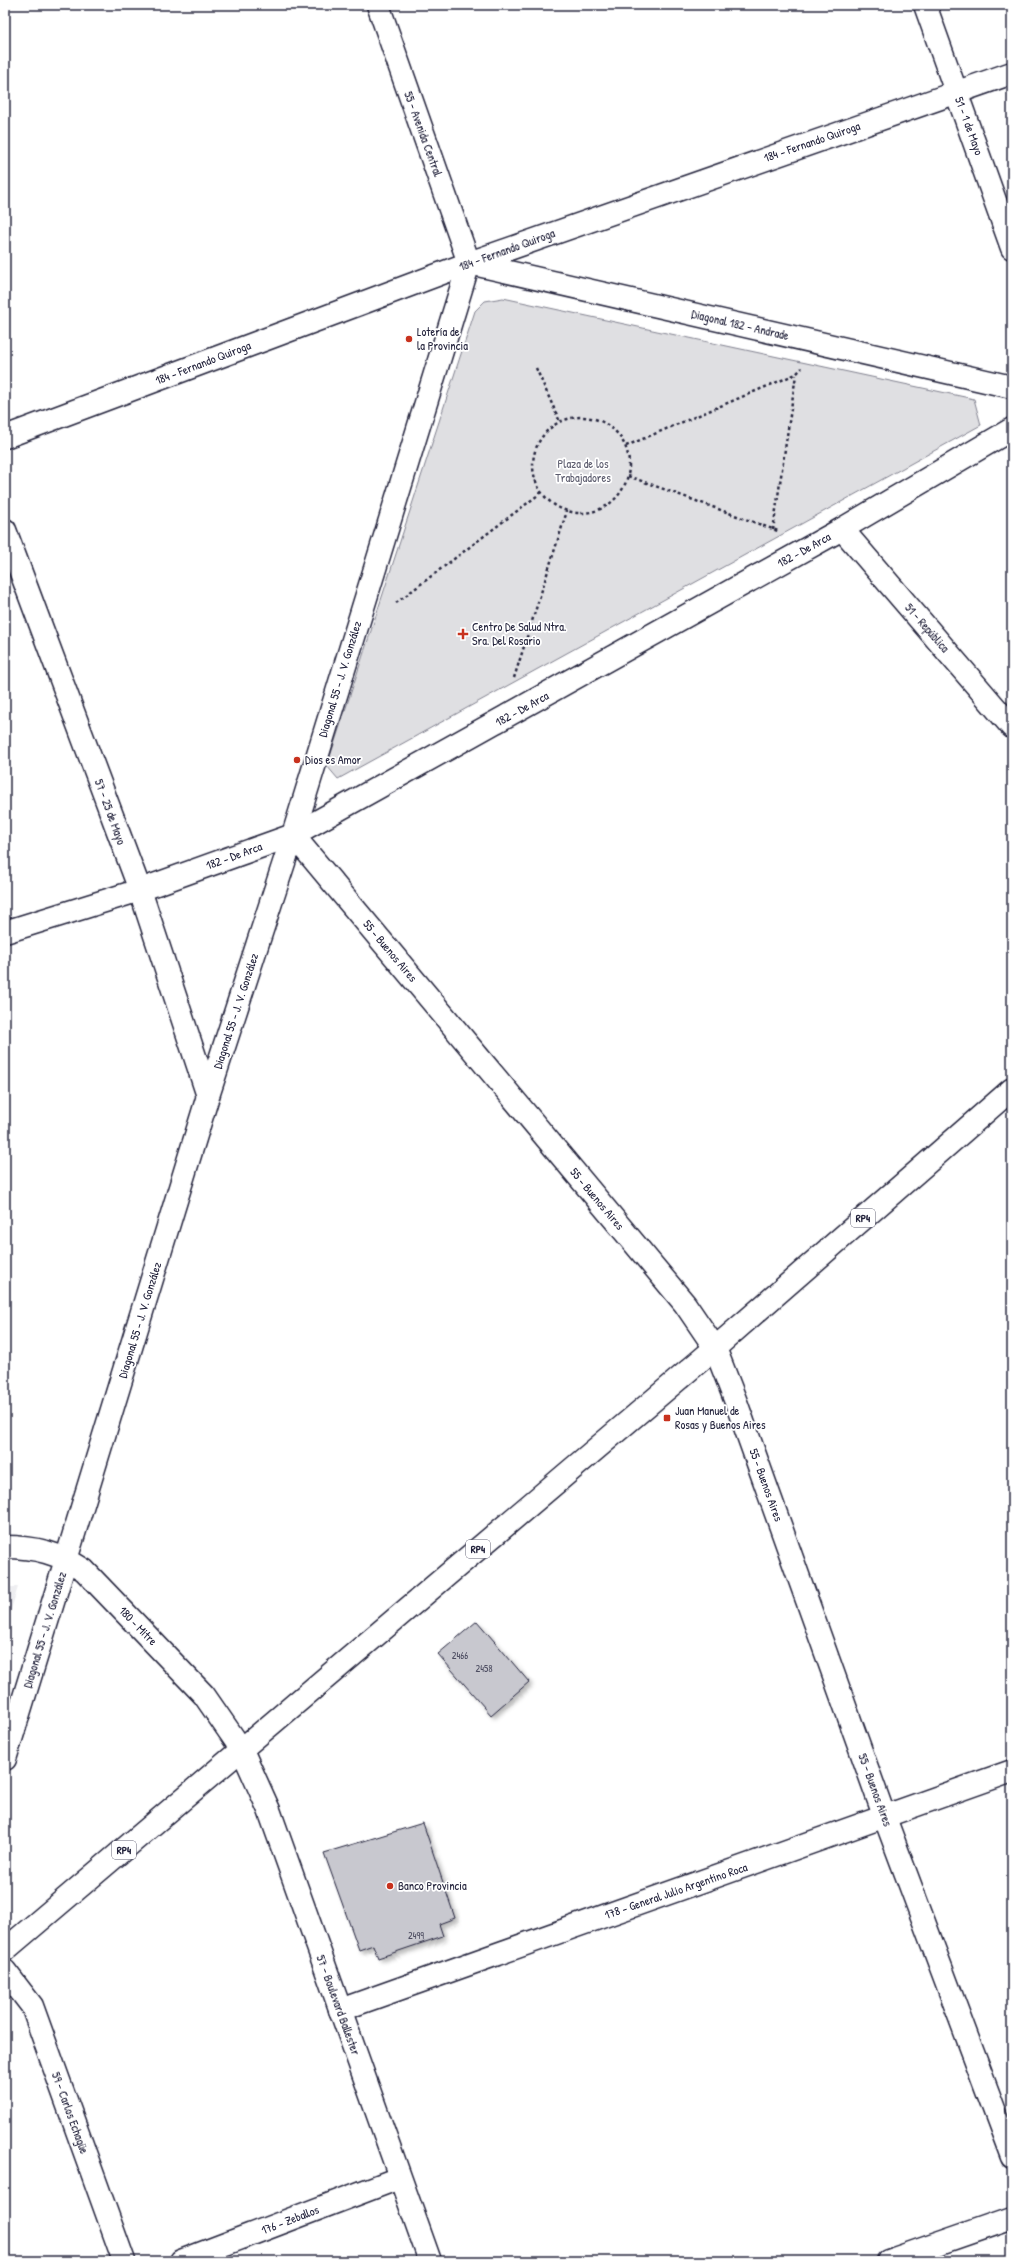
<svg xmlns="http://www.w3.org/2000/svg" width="1017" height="2266" viewBox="0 0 1017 2266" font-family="'Patrick Hand',sans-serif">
<defs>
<filter id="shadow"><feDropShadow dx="3.5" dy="3.5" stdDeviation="2" flood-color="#0004"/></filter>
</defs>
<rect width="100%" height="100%" fill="#fff"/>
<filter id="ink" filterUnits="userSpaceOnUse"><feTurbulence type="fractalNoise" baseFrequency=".025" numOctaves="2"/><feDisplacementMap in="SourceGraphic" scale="8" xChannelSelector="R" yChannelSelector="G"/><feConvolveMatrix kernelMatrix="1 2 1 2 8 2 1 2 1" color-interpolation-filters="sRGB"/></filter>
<g filter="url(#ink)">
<path fill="#eeeef1" d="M5,1587H18L5,1629Z"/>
<path fill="#dfdfe2" stroke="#80808e" d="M503,298L974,399L981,425L338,779L327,766L475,311L485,301Z"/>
<g fill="#c8c8cf" stroke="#22223b" filter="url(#shadow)">
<path d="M477,1621L529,1682L491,1715L438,1654Z"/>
<path d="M423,1823L455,1918L439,1924L443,1936L378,1958L373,1945L359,1950L324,1853Z"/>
</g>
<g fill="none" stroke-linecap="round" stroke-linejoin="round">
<defs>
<g id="minor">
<path d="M378,5L469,263"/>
<path d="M925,5L1012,248"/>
<path d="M469,263L1012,387"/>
<path d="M5,437L469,263L1012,73"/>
<path d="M842,529L1012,727"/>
<path d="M5,530L140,890L208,1096"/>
<path d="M293,835L685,1304L715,1348L736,1402L885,1818L1012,2157"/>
<path d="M5,932L140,890L293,835L842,529L1012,429"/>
<path d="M5,1547C36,1547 58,1553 84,1570L204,1695L242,1750L269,1810L430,2261"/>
<path d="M5,1759L208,1096L293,835L469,263"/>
<path d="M5,1971L32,2006L124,2261"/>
<path d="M340,2010L1012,1771"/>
<path d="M181,2261L399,2178"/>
<path d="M888,2261L1012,2218"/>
</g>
<path id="major" d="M5,1950L715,1348L1012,1089"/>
</defs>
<use href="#minor" stroke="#22223b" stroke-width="25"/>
<use href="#major" stroke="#22223b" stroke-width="25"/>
<g stroke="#22223b" stroke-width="2.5" stroke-dasharray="3 3" stroke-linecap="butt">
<path d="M536,368L560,422"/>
<circle cx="581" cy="465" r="48"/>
<path d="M626,446L796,374L802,368"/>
<path d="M628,476L778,531"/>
<path d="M773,530L796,375"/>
<path d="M396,603L542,492"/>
<path d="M514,678L567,511"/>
</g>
<use href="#minor" stroke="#fff" stroke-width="22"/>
<use href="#major" stroke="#fff" stroke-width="22"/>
</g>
</g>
<g fill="#c8321e" stroke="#fff" stroke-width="1.5">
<circle cx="409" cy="339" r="4"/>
<path d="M461 628h4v4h4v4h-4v4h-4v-4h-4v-4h4z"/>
<circle cx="297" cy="760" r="4"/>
<rect x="663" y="1414" width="8" height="8" rx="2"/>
<circle cx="390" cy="1886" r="4"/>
</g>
<g text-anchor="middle" stroke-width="3.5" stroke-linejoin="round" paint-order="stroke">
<g font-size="10" fill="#4c4c60">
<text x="460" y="1659">2466</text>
<text x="484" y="1672">2458</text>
<text x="416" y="1939">2499</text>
</g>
<g fill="#fff" stroke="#646476" stroke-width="1">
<rect x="851" y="1209" width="24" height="18" rx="3"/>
<rect x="466" y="1540" width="24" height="18" rx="3"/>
<rect x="112" y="1841" width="24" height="18" rx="3"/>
</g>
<g font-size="11" font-weight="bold" fill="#22223b">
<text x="863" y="1222">RP4</text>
<text x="478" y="1553">RP4</text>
<text x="124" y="1854">RP4</text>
</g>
<g font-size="12" fill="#22223b" stroke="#fff">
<text transform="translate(969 126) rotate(70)" y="4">51 - 1 de Mayo</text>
<text transform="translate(423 134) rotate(70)" y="4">55 - Avenida Central</text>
<text transform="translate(812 142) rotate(-19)" y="4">184 - Fernando Quiroga</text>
<text transform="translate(507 250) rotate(-20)" y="4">184 - Fernando Quiroga</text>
<text transform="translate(740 325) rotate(13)" y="4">Diagonal 182 - Andrade</text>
<text transform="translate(203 363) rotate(-21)" y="4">184 - Fernando Quiroga</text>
<text transform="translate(804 550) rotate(-29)" y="4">182 - De Arca</text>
<text transform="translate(927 628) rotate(49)" y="4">51 - República</text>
<text transform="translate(340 679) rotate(-73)" y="4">Diagonal 55 - J. V. González</text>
<text transform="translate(522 709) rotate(-29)" y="4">182 - De Arca</text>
<text transform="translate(110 812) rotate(70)" y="4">57 - 25 de Mayo</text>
<text transform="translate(234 856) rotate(-20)" y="4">182 - De Arca</text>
<text transform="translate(390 951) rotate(50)" y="4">55 - Buenos Aires</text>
<text transform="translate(236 1011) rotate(-72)" y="4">Diagonal 55 - J. V. González</text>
<text transform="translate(597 1199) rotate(50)" y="4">55 - Buenos Aires</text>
<text transform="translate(140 1320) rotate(-73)" y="4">Diagonal 55 - J. V. González</text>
<text transform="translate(766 1485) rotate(70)" y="4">55 - Buenos Aires</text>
<text transform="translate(138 1626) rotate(46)" y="4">180 - Mitre</text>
<text transform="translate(45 1630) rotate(-73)" y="4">Diagonal 55 - J. V. González</text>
<text transform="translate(875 1790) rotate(70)" y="4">55 - Buenos Aires</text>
<text transform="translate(676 1891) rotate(-19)" y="4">178 - General Julio Argentino Roca</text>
<text transform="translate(338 2005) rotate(70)" y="4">57 - Boulevard Ballester</text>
<text transform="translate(70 2113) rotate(70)" y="4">59 - Carlos Echagüe</text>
<text transform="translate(290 2220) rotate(-21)" y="4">176 - Zeballos</text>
</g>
<g font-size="12" fill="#22223b" stroke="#fff" text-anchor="start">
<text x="417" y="336">Lotería de<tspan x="417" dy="14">la Provincia</tspan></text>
<text x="472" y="631">Centro De Salud Ntra.<tspan x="472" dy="14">Sra. Del Rosario</tspan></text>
<text x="305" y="764">Dios es Amor</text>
<text x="675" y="1415">Juan Manuel de<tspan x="675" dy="14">Rosas y Buenos Aires</tspan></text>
<text x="398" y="1890">Banco Provincia</text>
</g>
<g font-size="12" fill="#5b5b6d" stroke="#fff">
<text x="583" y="468">Plaza de los<tspan x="583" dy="14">Trabajadores</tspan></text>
</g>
</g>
<rect width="1017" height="2266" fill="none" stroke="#fff" stroke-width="20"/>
<rect x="10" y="10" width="997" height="2246" fill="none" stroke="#22223b" stroke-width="1.5" filter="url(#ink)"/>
</svg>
